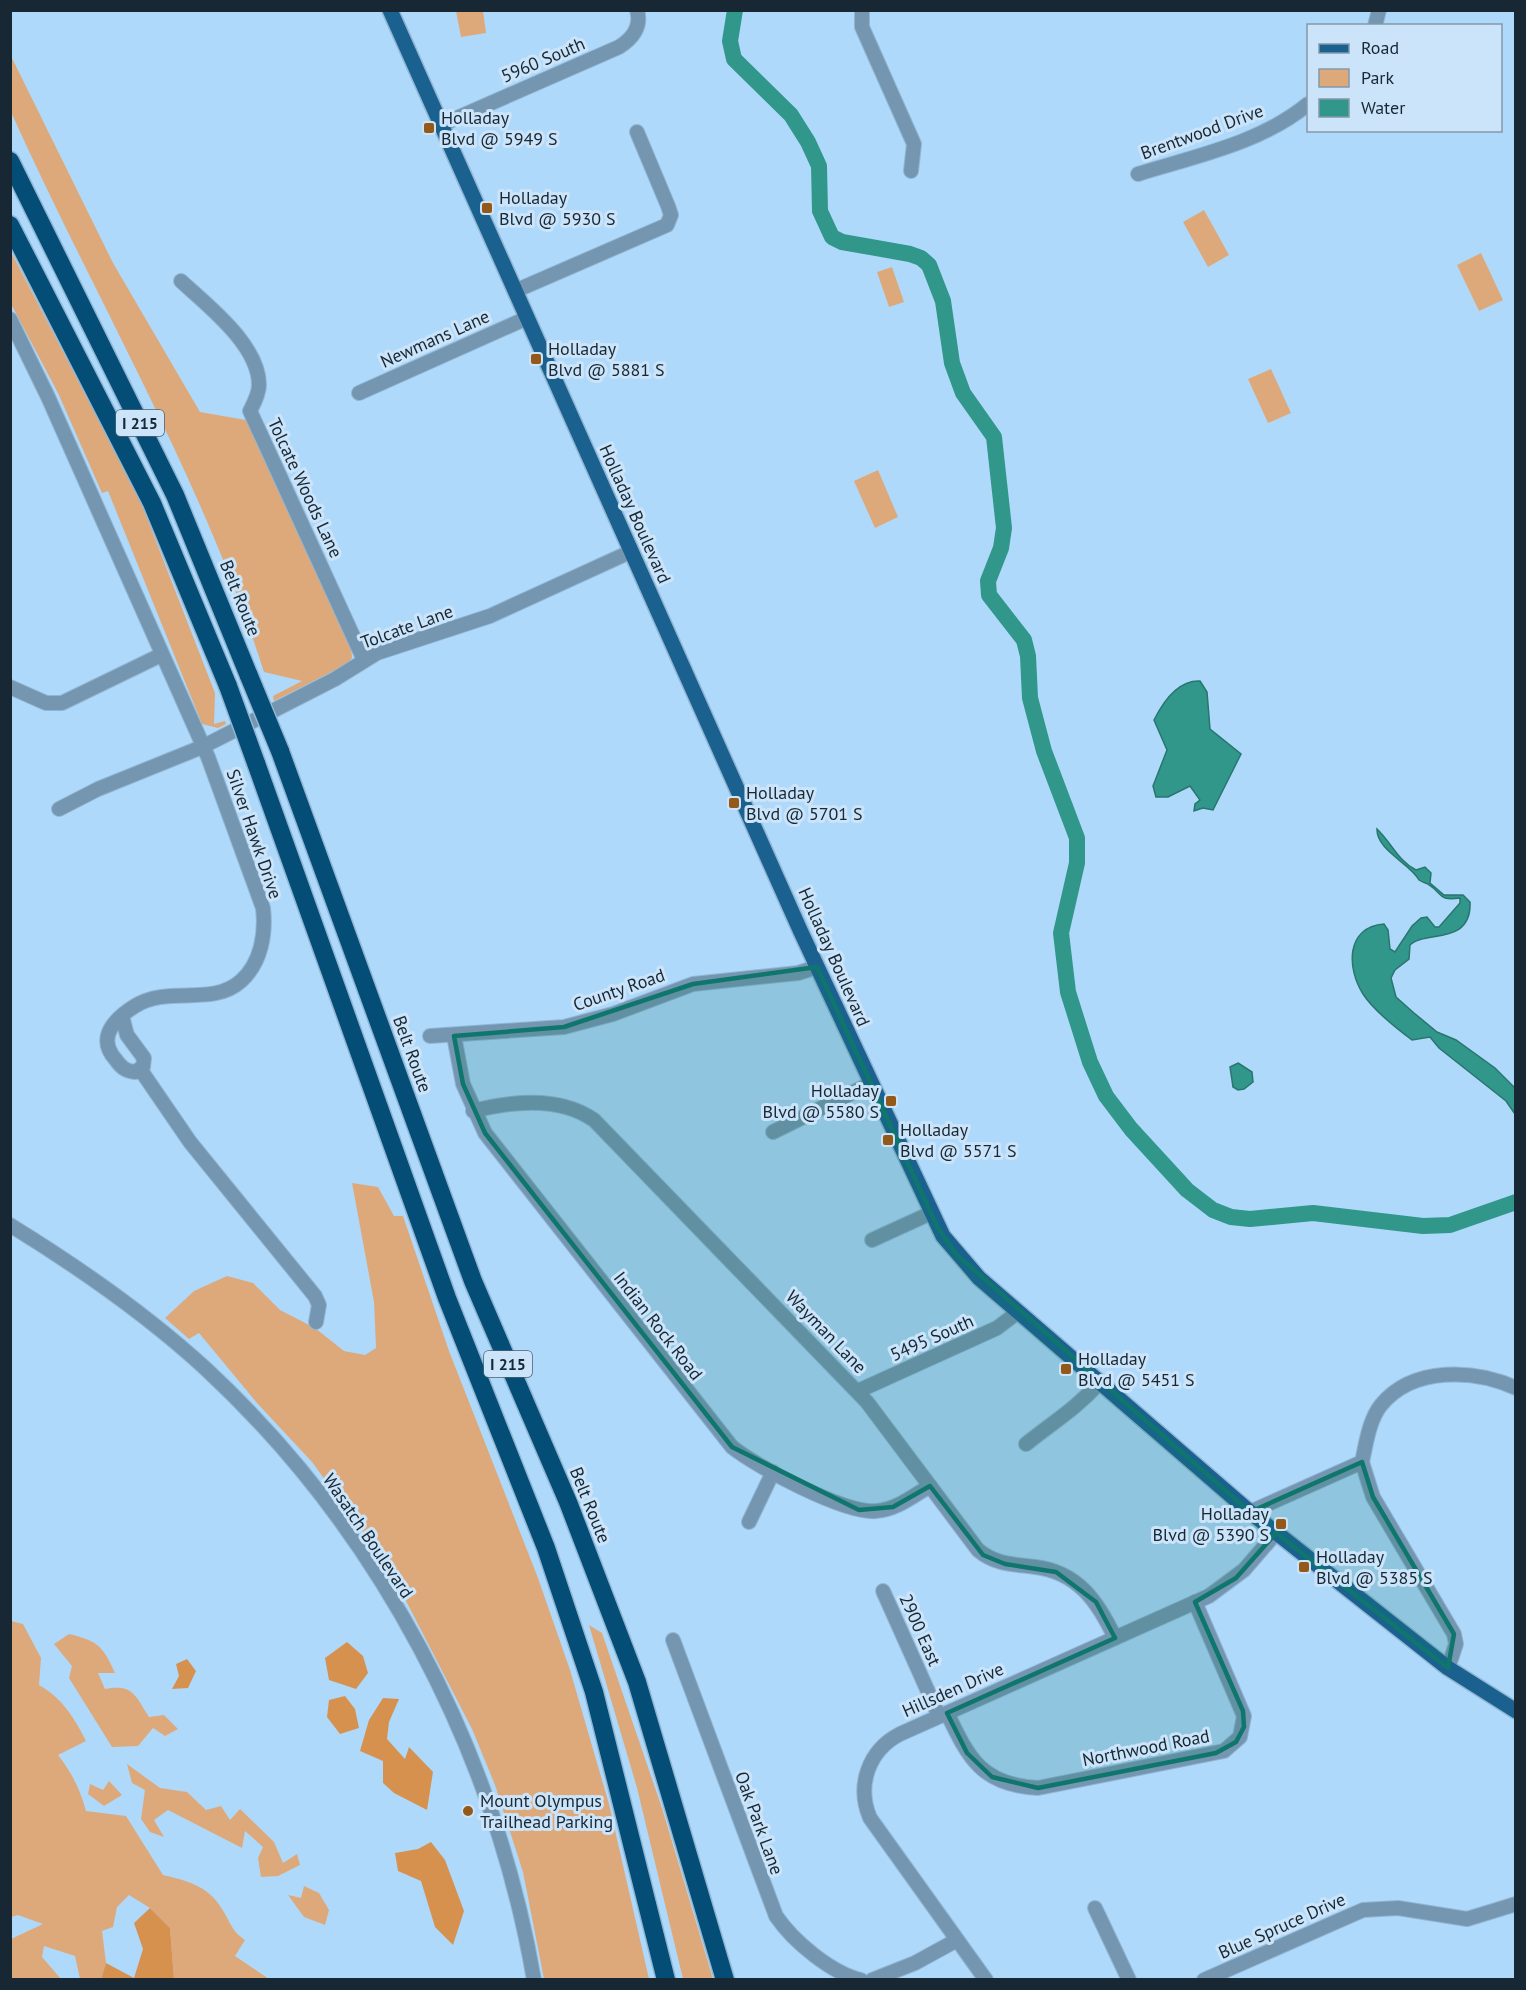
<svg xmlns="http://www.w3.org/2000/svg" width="1526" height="1990" viewBox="0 0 1526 1990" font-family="'PT Sans',sans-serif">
<rect width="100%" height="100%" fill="#afd9fb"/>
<g fill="#dea97a">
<path d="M456,11H483L486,33L461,37Z"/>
<path d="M10,54L113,263L200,412L246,420L270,465L351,647L352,658L347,664L274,701L273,696L302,681L264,672C201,475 95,299 11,112Z"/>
<path d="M1204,210L1229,255L1208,267L1183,222Z"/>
<path d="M10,250L140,500L215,693L214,724L225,721L226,724L218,728L202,724L108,491L102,493L58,393L11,304Z"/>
<path d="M1481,253L1503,300L1479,311L1457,265Z"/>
<path d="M892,267L904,302L889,307L877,272Z"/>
<path d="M1271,369L1291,413L1268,423L1248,379Z"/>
<path d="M878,470L898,517L875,528L854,481Z"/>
<path d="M352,1183L378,1187L394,1216H403L449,1351L538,1578L570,1670L609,1804L649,1979H544L523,1872L495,1785L472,1729L388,1566L312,1462L257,1403L199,1333L189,1339L165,1318L194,1291L227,1276L253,1283L280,1310L315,1328L344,1351L365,1355L376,1348L374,1302Z"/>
<path d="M11,1621L23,1624L41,1658L39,1685C62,1698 74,1717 86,1741L58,1755C72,1773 80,1789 86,1811L126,1816L163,1875C191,1882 210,1886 225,1914C232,1926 233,1932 245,1940L235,1956L269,1979H174L170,1928L150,1908L129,1895L117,1907L113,1927L102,1931L106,1963L101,1979H80L75,1956L44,1946L42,1957L61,1979H11V1939L43,1924L18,1915L11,1917Z"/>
<path d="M589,1625L602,1633L662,1808L713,1979H683L637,1788Z"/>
<path d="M69,1634C98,1641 103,1646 115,1673H98L105,1689C133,1684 135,1695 149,1717L164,1715L178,1729L165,1736L153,1728L138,1746L112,1747L69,1678L72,1666L54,1644Z"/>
<path d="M127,1764L160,1788L187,1792L206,1810L221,1806L230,1820L240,1809L274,1842L283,1863L297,1854L300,1865L278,1876L261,1877L258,1858L263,1847L245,1831L242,1848L168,1810L154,1820L164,1837L150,1832L141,1819L145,1790L132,1783Z"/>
<path d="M109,1781L122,1795L104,1806L88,1794L90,1784L103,1790Z"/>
<path d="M304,1886L319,1893L329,1910L325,1925L304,1917L288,1895L301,1898Z"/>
</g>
<g fill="#d7914f">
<path d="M347,1642L363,1656L368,1673L356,1689L329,1680L325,1658Z"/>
<path d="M187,1659L196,1671L188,1688L172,1689L179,1676L176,1664Z"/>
<path d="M345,1696L355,1709L359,1728L340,1734L327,1717L329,1700Z"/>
<path d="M383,1698L399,1699L389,1722L387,1739L405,1759L409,1747L433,1772L427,1810L394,1793L383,1783V1761L360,1751L369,1720Z"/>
<path d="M431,1842L445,1860L464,1911L453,1945L435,1927L421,1881L398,1871L395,1853L418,1849Z"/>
<path d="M150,1908L170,1928L174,1979H101L106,1963L134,1978L143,1949L134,1923Z"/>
</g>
<g fill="#31978a" stroke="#297670" stroke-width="1.5">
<path d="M1200,681L1207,692L1210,729L1241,754L1213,810L1203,808L1194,811L1195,804L1200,800L1190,786L1168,797H1156L1153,786L1167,750L1154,720C1163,702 1178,680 1200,681Z"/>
<path d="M1377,829C1391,842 1398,861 1416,870L1425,867L1431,873L1430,883L1444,895H1463L1470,902C1472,946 1425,930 1410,945L1409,959L1395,970L1391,978L1396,997L1414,1013L1437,1032L1456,1040L1495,1068L1515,1088V1114L1506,1101L1439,1048L1430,1037L1412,1040C1396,1028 1374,1011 1363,994C1347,969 1345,927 1384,924L1388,930L1390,949L1395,952L1412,926L1421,918L1427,917L1435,927H1439L1460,903V898C1437,901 1444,894 1428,884C1425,883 1422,882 1419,880C1411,864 1376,850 1377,829Z"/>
<path d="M1238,1063L1252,1072L1253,1082L1244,1089L1238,1090L1233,1087L1230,1067Z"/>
</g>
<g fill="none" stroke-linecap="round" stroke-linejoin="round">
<path stroke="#31978a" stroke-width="16" d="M735,10L730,41L734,59L791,115L808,142L819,166L820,211L832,237L842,242L910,254L921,258L929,265L943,301L952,363L963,393L994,437L1004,528L1001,548L988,581L989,595L1024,640L1028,656L1030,698L1044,751L1077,838V863L1061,933L1068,992L1090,1062L1106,1096L1131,1129L1187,1190L1213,1210L1231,1217L1250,1219L1313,1213L1423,1226L1450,1225L1516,1202"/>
<defs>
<g id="minor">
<path d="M862,10V27L914,144L911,171"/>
<path d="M1375,26L1379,10"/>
<path d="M441,125L619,47C632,39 642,27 637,10"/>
<path d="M1138,174C1196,156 1261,143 1308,104"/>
<path d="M181,281C208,306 259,345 259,385C259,394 254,403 250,411L364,660"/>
<path d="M515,291L667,225L671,215L668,206L637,132"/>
<path d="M10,319L48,397L208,757L263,908C266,934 261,963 241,981C212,1007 168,985 135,1006C114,1019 96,1038 116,1060C121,1067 125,1071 135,1072L143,1067L144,1058L127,1035L122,1016"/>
<path d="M359,393L527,318"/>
<path d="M10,687L46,703H62L161,655"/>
<path d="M59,809L98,789L202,747L335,679L377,653L490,616L630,552"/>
<path d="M430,1036L564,1027L613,1014L693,984L798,973L817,967"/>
<path d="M454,1036L463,1084L485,1133L732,1447C757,1467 845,1514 876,1511C896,1510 913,1496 930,1486"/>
<path d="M140,1069L190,1142L315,1296L319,1305L316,1322"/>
<path d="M473,1111C512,1101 560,1096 594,1120L867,1402L978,1550C996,1565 1013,1564 1035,1567C1078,1572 1098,1602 1115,1638"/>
<path d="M773,1132L870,1084"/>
<path d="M10,1225C80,1268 146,1314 206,1369C379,1530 494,1748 534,1980"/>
<path d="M872,1240L931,1213"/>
<path d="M858,1391L997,1328L1018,1312"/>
<path d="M1026,1444C1052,1423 1077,1408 1100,1382"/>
<path d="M1362,1462L1373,1497L1454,1634L1456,1644L1448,1668"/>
<path d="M1250,1512L1362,1462C1366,1444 1369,1420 1381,1405C1413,1366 1475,1369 1516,1388"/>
<path d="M749,1522L773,1472"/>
<path d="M883,1591L939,1716"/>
<path d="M673,1640L776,1916C793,1941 831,1973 861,1980"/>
<path d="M947,1713C969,1759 982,1785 1038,1788L1224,1751L1240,1737L1244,1716L1195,1602"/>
<path d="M1095,1908L1129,1980"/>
<path d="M872,1980L915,1963L957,1940"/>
<path d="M986,1980L870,1818C856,1785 869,1750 900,1734L1209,1596L1244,1570L1276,1533"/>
<path d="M1204,1980L1363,1910L1398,1908L1467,1919L1516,1904"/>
</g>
<path id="major" d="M390,10L800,930L943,1236L979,1278L1250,1512L1448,1668L1516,1711"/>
<g id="highway">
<path d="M10,161L175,495L249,676"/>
<path d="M10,225L152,503L228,686"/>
<path d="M280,751L473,1281L568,1502L637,1682L725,1980"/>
<path d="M256,763L447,1298L546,1548L594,1692L666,1980"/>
</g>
</defs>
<use href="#minor" stroke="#91b6d3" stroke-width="16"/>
<use href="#major" stroke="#91b6d3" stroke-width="18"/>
<use href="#highway" stroke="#91b6d3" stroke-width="21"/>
<use href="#minor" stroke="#7596b0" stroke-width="14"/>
<use href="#major" stroke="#1a618f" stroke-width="15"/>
<use href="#highway" stroke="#044d76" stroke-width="18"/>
<defs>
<g id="highway-bridge">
<path d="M249,676L280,751"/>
<path d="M228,686L256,763"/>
</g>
</defs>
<use href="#highway-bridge" stroke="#91b6d3" stroke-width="21" stroke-linecap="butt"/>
<use href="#highway-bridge" stroke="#044d76" stroke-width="18"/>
</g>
<path fill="#0f766e" fill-opacity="0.2" stroke="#0f766e" stroke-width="4.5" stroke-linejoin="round" d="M817,967L937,1226L956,1254L1250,1512L1362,1462L1373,1497L1454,1634L1448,1668L1276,1533L1236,1578L1195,1602L1243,1711L1244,1727L1236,1742L1216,1753L1038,1788L992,1777L967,1753L947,1713L1115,1638L1096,1602L1056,1572L1005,1564L983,1555L930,1486L893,1507L859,1510L732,1447L485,1133L463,1084L454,1036L564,1027L693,984Z"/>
<g fill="#945918" stroke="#cbe4f9" stroke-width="2">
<rect x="423" y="122" width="12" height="12" rx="3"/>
<rect x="481" y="202" width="12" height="12" rx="3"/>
<rect x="530" y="353" width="12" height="12" rx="3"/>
<rect x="728" y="797" width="12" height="12" rx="3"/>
<rect x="885" y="1095" width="12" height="12" rx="3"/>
<rect x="882" y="1134" width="12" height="12" rx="3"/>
<rect x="1060" y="1363" width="12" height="12" rx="3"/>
<rect x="1275" y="1518" width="12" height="12" rx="3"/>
<rect x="1298" y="1561" width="12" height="12" rx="3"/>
<circle cx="468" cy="1811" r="6"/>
</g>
<g text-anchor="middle" stroke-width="6" stroke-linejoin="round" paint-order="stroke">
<g fill="#cbe4f9" stroke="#4d606f" stroke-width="1.5">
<rect x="116" y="410" width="48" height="26" rx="4.5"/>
<rect x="484" y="1351" width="48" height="26" rx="4.5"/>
</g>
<g font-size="16" font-weight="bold" fill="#172834">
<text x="140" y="429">I 215</text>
<text x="508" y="1370">I 215</text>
</g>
<g font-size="18" fill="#172834" stroke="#cbe4f9">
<text transform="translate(543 60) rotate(-23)" y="6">5960 South</text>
<text transform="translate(1202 132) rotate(-20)" y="6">Brentwood Drive</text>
<text transform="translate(435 339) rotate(-24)" y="6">Newmans Lane</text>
<text transform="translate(305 488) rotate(65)" y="6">Tolcate Woods Lane</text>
<text transform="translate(635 514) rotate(66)" y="6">Holladay Boulevard</text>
<text transform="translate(240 598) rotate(68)" y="6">Belt Route</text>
<text transform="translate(407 627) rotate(-20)" y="6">Tolcate Lane</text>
<text transform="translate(254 834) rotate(71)" y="6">Silver Hawk Drive</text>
<text transform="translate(834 957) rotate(66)" y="6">Holladay Boulevard</text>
<text transform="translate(619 990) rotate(-19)" y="6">County Road</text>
<text transform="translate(412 1054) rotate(70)" y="6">Belt Route</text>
<text transform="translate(658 1326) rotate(52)" y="6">Indian Rock Road</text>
<text transform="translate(826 1332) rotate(46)" y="6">Wayman Lane</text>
<text transform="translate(932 1338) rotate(-24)" y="6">5495 South</text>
<text transform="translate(590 1505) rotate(68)" y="6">Belt Route</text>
<text transform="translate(368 1536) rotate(56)" y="6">Wasatch Boulevard</text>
<text transform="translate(920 1630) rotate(66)" y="6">2900 East</text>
<text transform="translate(953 1690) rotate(-24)" y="6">Hillsden Drive</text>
<text transform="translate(1146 1748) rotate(-11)" y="6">Northwood Road</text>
<text transform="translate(759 1823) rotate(70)" y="6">Oak Park Lane</text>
<text transform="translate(1282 1926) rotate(-24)" y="6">Blue Spruce Drive</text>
</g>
<g font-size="18" fill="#172834" stroke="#cbe4f9" text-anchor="start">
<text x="441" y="124">Holladay<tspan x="441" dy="21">Blvd @ 5949 S</tspan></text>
<text x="499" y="204">Holladay<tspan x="499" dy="21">Blvd @ 5930 S</tspan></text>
<text x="548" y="355">Holladay<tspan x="548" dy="21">Blvd @ 5881 S</tspan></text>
<text x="746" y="799">Holladay<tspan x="746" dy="21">Blvd @ 5701 S</tspan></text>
<text x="879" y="1097" text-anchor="end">Holladay<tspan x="879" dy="21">Blvd @ 5580 S</tspan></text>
<text x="900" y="1136">Holladay<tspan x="900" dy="21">Blvd @ 5571 S</tspan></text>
<text x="1078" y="1365">Holladay<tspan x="1078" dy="21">Blvd @ 5451 S</tspan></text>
<text x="1269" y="1520" text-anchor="end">Holladay<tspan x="1269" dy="21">Blvd @ 5390 S</tspan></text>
<text x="1316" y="1563">Holladay<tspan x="1316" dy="21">Blvd @ 5385 S</tspan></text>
<text x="480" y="1807">Mount Olympus<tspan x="480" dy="21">Trailhead Parking</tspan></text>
</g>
</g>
<rect width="1526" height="1990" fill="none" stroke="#172834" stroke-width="24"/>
<rect x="1307" y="24" width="195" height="108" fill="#cbe4f9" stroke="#8399aa" stroke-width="1.5"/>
<rect x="1319" y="44" width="30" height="9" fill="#1a618f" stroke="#8399aa" stroke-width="1.5"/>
<text x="1361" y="54" font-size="18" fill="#172834">Road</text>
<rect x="1319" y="69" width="30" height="18" fill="#dea97a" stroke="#8399aa" stroke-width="1.5"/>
<text x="1361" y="84" font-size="18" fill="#172834">Park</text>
<rect x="1319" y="99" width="30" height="18" fill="#31978a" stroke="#8399aa" stroke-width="1.5"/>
<text x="1361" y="114" font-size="18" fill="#172834">Water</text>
</svg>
